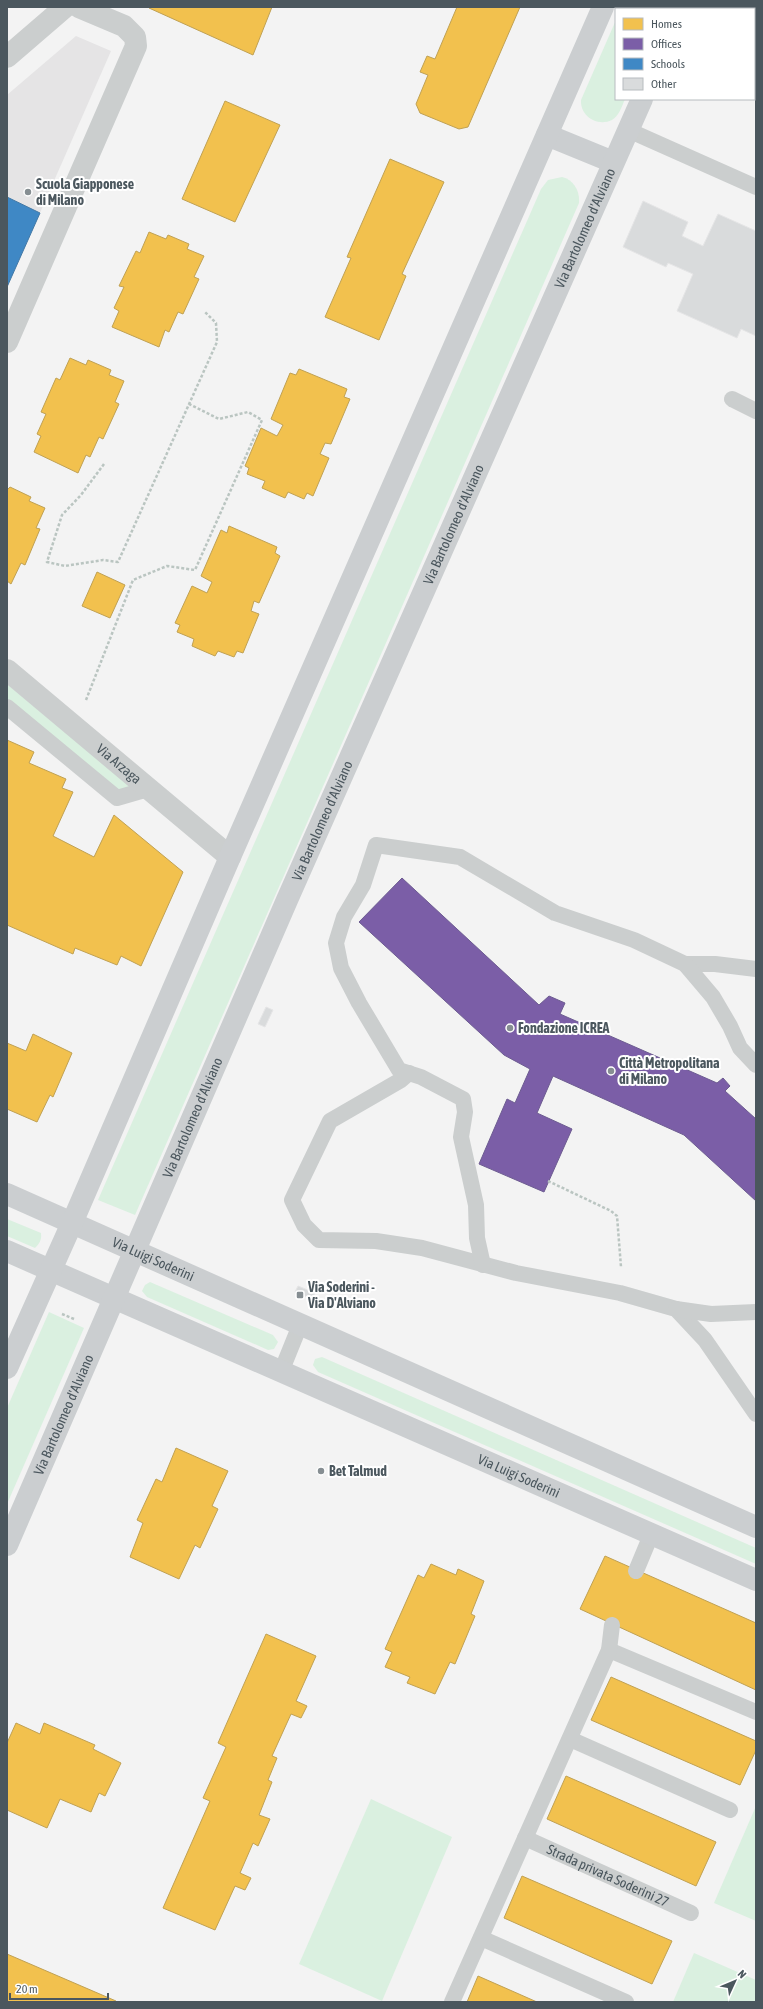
<svg xmlns="http://www.w3.org/2000/svg" width="763" height="2009" viewBox="0 0 763 2009" font-family="'Asap Condensed',sans-serif">
<rect width="100%" height="100%" fill="#f3f3f3"/>
<path fill="#e5e4e5" d="M76,36L111,51L7,288V95Z"/>
<g fill="#daf0e0">
<path d="M622,7H665L664,9H621Z"/>
<path d="M616,20V99H625C622,106 619,116 612,120C597,127 580,116 581,100Z"/>
<path d="M562,177C574,180 580,191 579,203L135,1215L98,1200L541,189L548,180Z"/>
<path d="M7,684L133,789L117,790L7,701Z"/>
<path d="M7,1219L41,1233C42,1240 39,1244 35,1248L7,1236Z"/>
<path d="M150,1282L273,1335L278,1342L274,1349L268,1350L147,1297L142,1291L145,1285Z"/>
<path d="M49,1312L84,1328L7,1504V1408Z"/>
<path d="M322,1357L756,1548V1564L318,1372L313,1365L315,1359Z"/>
<path d="M371,1799L452,1837L382,2001L299,1964Z"/>
<path d="M756,1806V1921L714,1903Z"/>
<path d="M694,1953L756,1980L755,2002H673Z"/>
</g>
<g fill="#f2c14e" stroke="#c0a153">
<path d="M150,7H272L253,55L149,8Z"/>
<path d="M457,7H520L468,127L459,129L420,113L416,104L428,75L420,72L427,56L435,59Z"/>
<path d="M225,101L280,125L235,222L182,199Z"/>
<path d="M390,159L444,182L402,274L406,276L379,340L325,317L351,258L347,257Z"/>
<path d="M149,232L166,239L168,235L189,244L187,249L204,256L194,277L199,279L183,314L178,312L169,332L165,330L159,347L112,327L119,311L114,308L124,287L119,286L136,251L140,253Z"/>
<path d="M70,358L86,365L88,360L111,370L109,375L124,381L115,402L119,404L103,439L99,437L90,457L86,455L78,473L34,452L41,436L37,434L46,414L41,412L56,378L60,380Z"/>
<path d="M299,369L347,389L344,397L350,399L331,444L325,443L320,454L329,458L313,496L307,493L304,499L288,492L285,498L262,488L265,481L247,474L249,468L245,466L261,428L277,436L283,425L271,419L290,373L296,375Z"/>
<path d="M10,487L31,497L29,501L45,508L36,528L40,529L25,565L21,563L11,584L7,581V490Z"/>
<path d="M229,526L277,547L275,553L280,556L259,603L254,601L251,611L259,614L243,653L237,651L234,657L218,651L215,656L192,646L194,639L177,632L180,625L175,623L192,586L207,593L212,582L201,576L221,530L227,533Z"/>
<path d="M97,572L125,585L110,618L82,606Z"/>
<path d="M7,740L34,752L29,763L66,779L62,788L73,792L53,836L94,857L114,815L183,872L141,966L121,956L117,965L75,948L73,954L7,925Z"/>
<path d="M33,1034L72,1053L53,1097L50,1095L37,1122L7,1109V1043L26,1051Z"/>
<path d="M176,1448L228,1471L212,1506L218,1509L200,1548L195,1545L179,1579L130,1557L143,1523L137,1520L156,1479L162,1482Z"/>
<path d="M605,1556L756,1623V1690L580,1609Z"/>
<path d="M431,1564L456,1575L458,1569L484,1581L471,1614L475,1616L455,1664L450,1662L435,1694L407,1683L410,1677L385,1667L392,1652L385,1649L418,1575L424,1578Z"/>
<path d="M266,1634L316,1656L296,1701L307,1706L301,1718L291,1714L272,1756L277,1758L268,1780L272,1782L259,1815L270,1819L258,1846L253,1843L240,1873L251,1878L245,1890L235,1886L215,1930L163,1908L210,1801L203,1798L226,1747L218,1743Z"/>
<path d="M611,1677L756,1741V1750L740,1785L591,1720Z"/>
<path d="M16,1723L40,1734L44,1723L95,1745L93,1749L121,1763L105,1796L99,1793L91,1812L60,1799L47,1828L7,1810V1743Z"/>
<path d="M566,1776L716,1842L696,1886L547,1819Z"/>
<path d="M522,1876L672,1941L652,1984L504,1918Z"/>
<path d="M7,1954L116,2001L115,2002H7Z"/>
<path d="M478,1976L537,2002H467Z"/>
</g>
<path fill="#7b5ea7" stroke="#6d5c91" d="M402,878L539,1005L549,996L565,1003L560,1014L717,1083L723,1078L730,1086L725,1091L756,1119V1201L684,1135L553,1076L537,1113L572,1129L544,1192L479,1164L507,1099L515,1103L530,1069L504,1055L359,922Z"/>
<path fill="#3f88c5" stroke="#4379a6" d="M7,197L40,213L7,287Z"/>
<g fill="#d9dbdc" stroke="#e5e5e6">
<path d="M756,53V83L754,82V57Z"/>
<path d="M643,201L688,222L682,236L703,246L718,214L756,231V336L741,329L737,338L677,311L693,274L668,263L666,267L623,247Z"/>
<path d="M266,1007L273,1010L265,1027L258,1024Z"/>
<path d="M298,1286L315,1293L312,1299L295,1292Z"/>
</g>
<g fill="none" stroke-linecap="round" stroke-linejoin="round">
<g stroke="#bac5c1" stroke-width="2.5" stroke-dasharray="3 2" stroke-linecap="butt">
<path d="M104,464L81,495L62,515L47,562L65,566L103,560L118,562L217,342L216,323L204,311"/>
<path d="M86,700L133,580L167,566L195,570L262,420L248,412L219,419L189,404"/>
<path d="M548,1181L611,1211L617,1216L621,1267"/>
<path d="M62,1314L74,1319"/>
</g>
<g stroke="#cbcece" stroke-width="16">
<path d="M628,130L756,187"/>
<path d="M732,399L756,411"/>
<path d="M7,707L117,798L148,789"/>
<path d="M685,964H715L756,969"/>
<path d="M409,1073L401,1080L330,1121L292,1200L304,1225L319,1240L376,1241L422,1248L516,1273L620,1293L676,1309L705,1340L756,1414"/>
<path d="M483,1265L477,1238L476,1205L461,1137L465,1112L463,1099L421,1077L399,1070L359,1003L341,968L336,943L344,917L363,885L376,845L460,857L555,913L634,940L685,964L713,997L730,1026L740,1048L756,1065"/>
<path d="M676,1309L711,1314L756,1312"/>
<path d="M281,1372L300,1325"/>
<path d="M636,1571L651,1535"/>
<path d="M609,1650L756,1712"/>
<path d="M570,1739L730,1810"/>
<path id="s1" d="M525,1838L691,1913"/>
<path d="M481,1938L626,2002"/>
<path d="M452,2002L609,1650L612,1625"/>
</g>
<g stroke="#cbcece" stroke-width="22">
<path d="M7,57L65,7"/>
<path d="M7,342L136,46L135,37L124,26L79,7"/>
<path id="s2" d="M7,670L230,857"/>
</g>
<g stroke="#cbced0" stroke-width="22">
<path d="M682,9L683,7"/>
<path d="M547,135L613,162"/>
<path id="s3" d="M7,1194L756,1527"/>
<path id="s4" d="M7,1251L756,1580"/>
<path d="M7,1368L72,1223L230,857L603,7"/>
<path id="s5" d="M7,1545L287,900L642,99"/>
</g>
</g>
<g fill="#868e92" stroke="#fff" stroke-width="1.5">
<circle cx="28" cy="192" r="4"/>
<circle cx="510" cy="1028" r="4"/>
<circle cx="611" cy="1071" r="4"/>
<rect x="296" y="1291" width="8" height="8" rx="2"/>
<circle cx="321" cy="1471" r="4"/>
</g>
<g text-anchor="middle" stroke-width="4" stroke-linejoin="round" paint-order="stroke">
<g font-size="14" font-weight="bold" fill="#4b575e" stroke="#fff" text-anchor="start">
<text x="36" y="189">Scuola Giapponese<tspan x="36" dy="16">di Milano</tspan></text>
<text x="518" y="1033">Fondazione ICREA</text>
<text x="619" y="1068">Città Metropolitana<tspan x="619" dy="16">di Milano</tspan></text>
<text x="308" y="1292">Via Soderini -<tspan x="308" dy="16">Via D'Alviano</tspan></text>
<text x="329" y="1476">Bet Talmud</text>
</g>
<g font-size="14" fill="#4b575e" stroke="#fff">
<text dy="5" stroke="none"><textPath href="#s5" startOffset="1438">Via Bartolomeo d'Alviano</textPath></text>
<text dy="5" stroke="none"><textPath href="#s5" startOffset="1114">Via Bartolomeo d'Alviano</textPath></text>
<text dy="5" stroke="none"><textPath href="#s2" startOffset="146">Via Arzaga</textPath></text>
<text dy="5" stroke="none"><textPath href="#s5" startOffset="790">Via Bartolomeo d'Alviano</textPath></text>
<text dy="5" stroke="none"><textPath href="#s5" startOffset="466">Via Bartolomeo d'Alviano</textPath></text>
<text dy="5" stroke="none"><textPath href="#s3" startOffset="160">Via Luigi Soderini</textPath></text>
<text dy="5" stroke="none"><textPath href="#s5" startOffset="142">Via Bartolomeo d'Alviano</textPath></text>
<text dy="5" stroke="none"><textPath href="#s4" startOffset="559">Via Luigi Soderini</textPath></text>
<text dy="5" stroke="none"><textPath href="#s1" startOffset="91">Strada privata Soderini 27</textPath></text>
</g>
</g>
<rect width="763" height="2009" fill="none" stroke="#4b575e" stroke-width="16"/>
<rect x="615" y="8" width="140" height="92" fill="#ffffff" stroke="#b7bcbf"/>
<rect x="623" y="18" width="20" height="12" fill="#f2c14e" stroke="#b7bcbf"/>
<text x="651" y="28" font-size="12" fill="#4b575e">Homes</text>
<rect x="623" y="38" width="20" height="12" fill="#7b5ea7" stroke="#b7bcbf"/>
<text x="651" y="48" font-size="12" fill="#4b575e">Offices</text>
<rect x="623" y="58" width="20" height="12" fill="#3f88c5" stroke="#b7bcbf"/>
<text x="651" y="68" font-size="12" fill="#4b575e">Schools</text>
<rect x="623" y="78" width="20" height="12" fill="#d9dbdc" stroke="#b7bcbf"/>
<text x="651" y="88" font-size="12" fill="#4b575e">Other</text>
<g transform="translate(735 1981) rotate(46)" stroke="#ffffff" stroke-width="3" paint-order="stroke">
<path d="M0-3L7 15L0 10L-7 15Z" fill="#4b575e"/>
<text y="-6" font-size="11" font-weight="bold" text-anchor="middle" fill="#4b575e">N</text>
</g>
<path d="M10 1993v6h98v-6" fill="none" stroke="#4b575e" stroke-width="2"/>
<text x="16" y="1993" font-size="12" fill="#4b575e" stroke="#ffffff" stroke-width="3" paint-order="stroke">20 m</text>
</svg>
